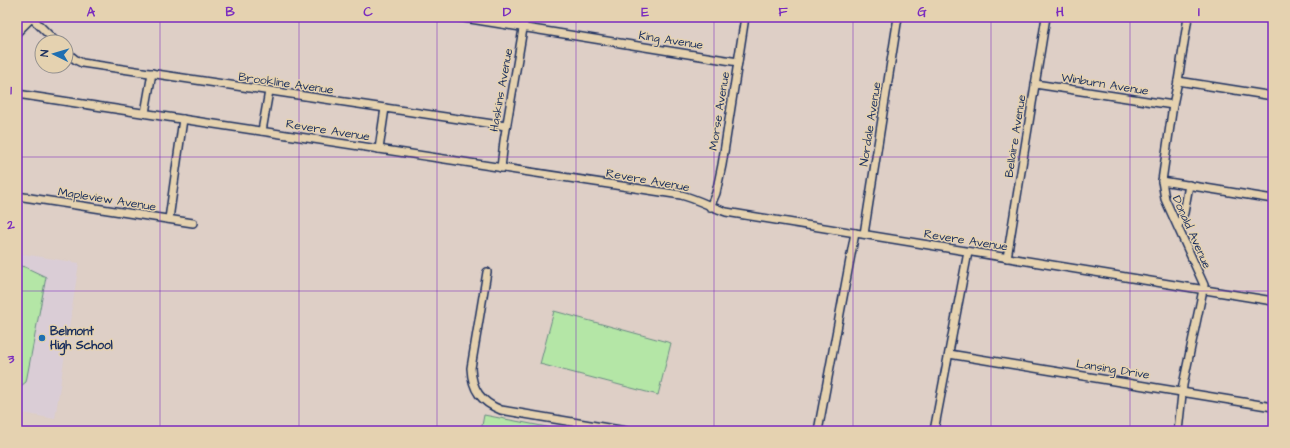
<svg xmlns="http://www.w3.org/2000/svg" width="1290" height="448" viewBox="0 0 1290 448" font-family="'Architects Daughter',sans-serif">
<rect width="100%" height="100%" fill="#decfc6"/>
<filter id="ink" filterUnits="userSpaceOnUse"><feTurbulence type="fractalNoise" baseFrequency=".025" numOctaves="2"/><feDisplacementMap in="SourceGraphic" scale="8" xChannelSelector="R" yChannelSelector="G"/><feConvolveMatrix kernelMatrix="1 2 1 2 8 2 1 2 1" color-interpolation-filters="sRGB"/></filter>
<g filter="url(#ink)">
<path fill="#dacdd6" d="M17,253L79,263L55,419L17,412Z"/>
<g fill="#b4e6a6" stroke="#688a82">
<path d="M17,265L25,267L46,277L26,382L17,389Z"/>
<path d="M554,311L671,343L658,395L540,364Z"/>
<path d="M484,415L568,431H481Z"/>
</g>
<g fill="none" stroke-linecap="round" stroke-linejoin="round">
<defs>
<g id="minor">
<path d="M31,17L56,42"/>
<path d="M458,17L738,62"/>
<path d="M66,52L76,60L82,63L506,126"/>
<path d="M1178,81L1273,96"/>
<path d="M1035,84L1173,105"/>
<path d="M17,94L681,195C697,199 711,207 726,212L1273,301"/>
<path d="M145,113L152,73"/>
<path d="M262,131L269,91"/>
<path d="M379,149L385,108"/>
<path d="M501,168L504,141L525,17"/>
<path d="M1162,181L1273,199"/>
<path d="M17,196L193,223"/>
<path d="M710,207L716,193L722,165L745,17"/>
<path d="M169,219L183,119"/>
<path d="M1178,226L1184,213L1189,185"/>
<path d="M864,234L898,17"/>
<path d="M1007,258L1046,17"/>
<path d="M487,272L471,368C472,390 481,402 501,410L626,431"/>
<path d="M949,354L1273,407"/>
<path d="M818,431L855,233"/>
<path d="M934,431L968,252"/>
<path d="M1178,431L1183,385L1204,285L1165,199L1162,181L1173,105L1178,81L1188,17"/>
</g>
<path id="tertiary" d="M17,31L31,17"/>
</defs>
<use href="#minor" stroke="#1b2f5e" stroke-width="10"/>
<use href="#tertiary" stroke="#1b2f5e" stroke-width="12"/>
<use href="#minor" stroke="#e5d2b0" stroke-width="7"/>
<use href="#tertiary" stroke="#e5d2b0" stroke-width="9"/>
</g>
</g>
<path fill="none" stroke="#7b2cbf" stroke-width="1" stroke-opacity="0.55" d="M160,17V431M299,17V431M437,17V431M576,17V431M714,17V431M853,17V431M991,17V431M1130,17V431M17,157H1273M17,291H1273"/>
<circle fill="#1f6fb2" stroke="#e5d2b0" stroke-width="1.5" cx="42" cy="338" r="4"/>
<g text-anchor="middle" stroke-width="3" stroke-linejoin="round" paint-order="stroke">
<g font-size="12" fill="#1b2f5e" stroke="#e5d2b0">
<text transform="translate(671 40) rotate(9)" y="4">King Avenue</text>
<text transform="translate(286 83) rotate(8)" y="4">Brookline Avenue</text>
<text transform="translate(1105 84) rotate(9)" y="4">Winburn Avenue</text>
<text transform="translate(501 90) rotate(-80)" y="4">Haskins Avenue</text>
<text transform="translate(719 111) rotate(-81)" y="4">Morse Avenue</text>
<text transform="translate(870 124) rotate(-81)" y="4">Nordale Avenue</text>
<text transform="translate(328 130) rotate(9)" y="4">Revere Avenue</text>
<text transform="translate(1015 136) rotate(-81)" y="4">Bellaire Avenue</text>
<text transform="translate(648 180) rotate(10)" y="4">Revere Avenue</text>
<text transform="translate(107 199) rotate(9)" y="4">Mapleview Avenue</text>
<text transform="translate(1192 232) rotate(66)" y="4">Donald Avenue</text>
<text transform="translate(966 240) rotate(9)" y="4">Revere Avenue</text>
<text transform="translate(1113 369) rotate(9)" y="4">Lansing Drive</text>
</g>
<g font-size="12" font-weight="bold" fill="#1b2f5e" stroke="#e5d2b0" text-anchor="start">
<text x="50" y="335">Belmont<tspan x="50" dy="14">High School</tspan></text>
</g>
</g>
<rect width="1290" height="448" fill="none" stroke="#e5d2b0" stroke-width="44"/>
<g transform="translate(54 54) rotate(275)"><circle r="19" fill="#e5d2b0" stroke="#94918f"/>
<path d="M0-3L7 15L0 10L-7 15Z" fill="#1f6fb2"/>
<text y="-6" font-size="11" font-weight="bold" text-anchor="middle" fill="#1b2f5e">N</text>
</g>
<rect x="22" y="22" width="1246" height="404" fill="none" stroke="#7b2cbf" stroke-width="1.5"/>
<g font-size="13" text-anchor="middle" font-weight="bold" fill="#7b2cbf">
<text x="91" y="16">A</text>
<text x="230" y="16">B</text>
<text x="368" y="16">C</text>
<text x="507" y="16">D</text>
<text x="645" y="16">E</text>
<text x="783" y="16">F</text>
<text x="922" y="16">G</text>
<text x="1060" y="16">H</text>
<text x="1199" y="16">I</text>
<text x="11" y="94">1</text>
<text x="11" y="229">2</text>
<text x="11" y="363">3</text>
</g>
</svg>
